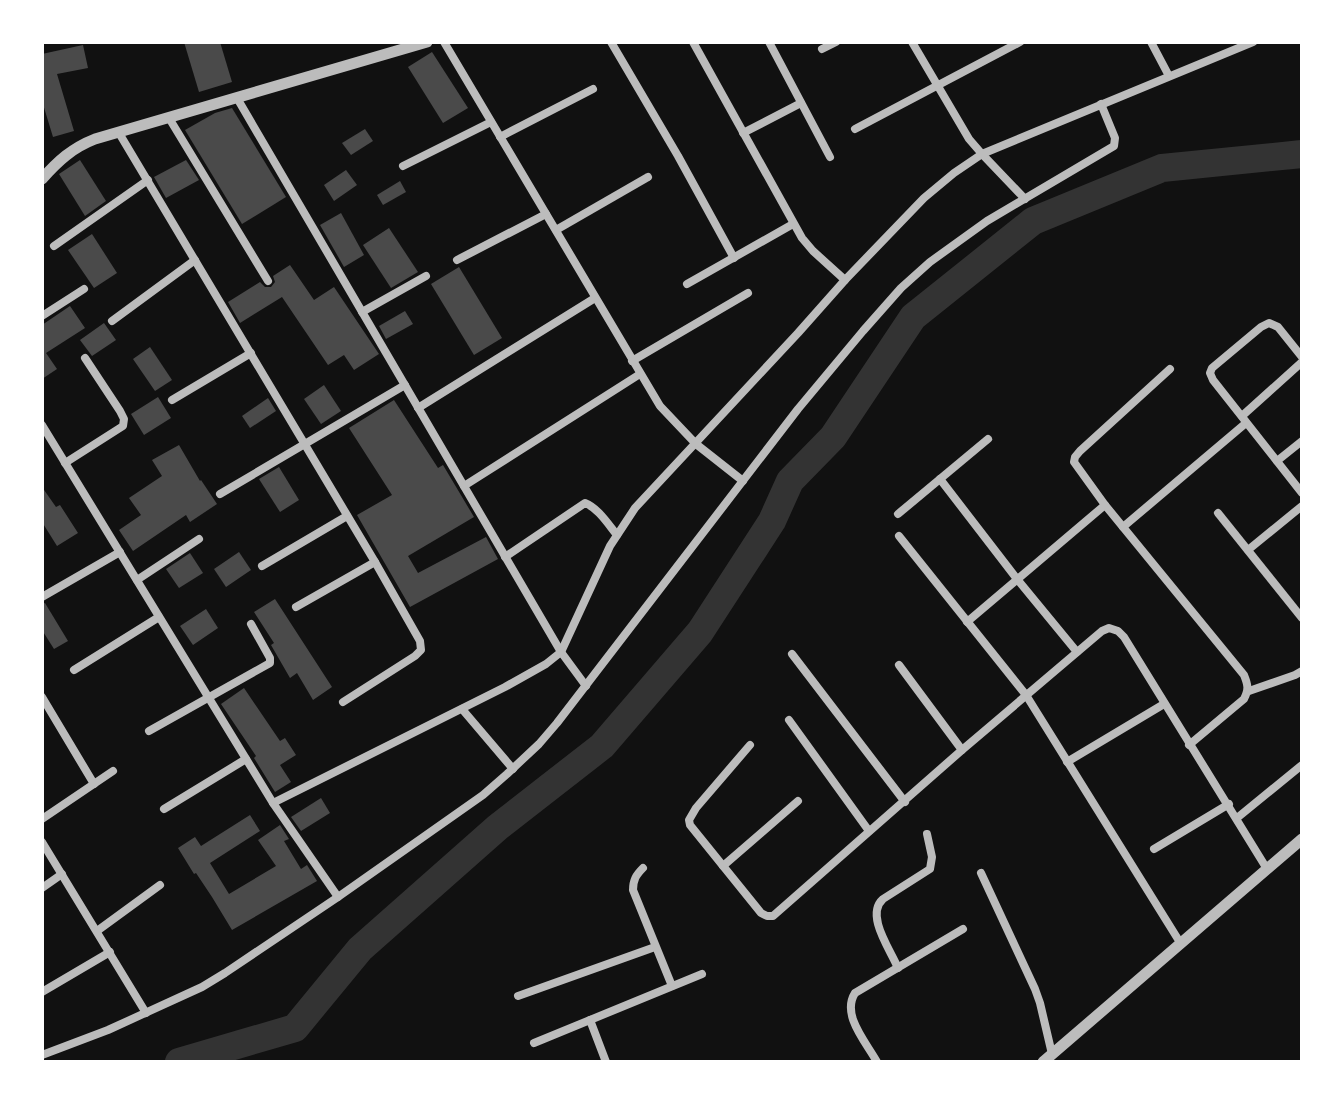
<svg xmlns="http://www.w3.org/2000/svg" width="1344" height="1104" viewBox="0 0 1344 1104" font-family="Overpass,sans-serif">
<rect width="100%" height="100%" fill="#111"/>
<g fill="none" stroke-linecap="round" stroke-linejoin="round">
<path stroke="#333" stroke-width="28" d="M179,1062L295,1028L360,949L498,827L602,746L700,632L772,521L790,481L833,437L913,317L1033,221L1162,168L1302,154"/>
</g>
<g fill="#4a4a4a">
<path d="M184,42H220L232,82L199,92Z"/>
<path d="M83,45L88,68L57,74L74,131L53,137L42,101V54Z"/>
<path d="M432,52L468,108L443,123L408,67Z"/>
<path d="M232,108L286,197L242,224L185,130L215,113Z"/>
<path d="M365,129L373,141L351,155L342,143Z"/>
<path d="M80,160L106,201L85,216L59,174Z"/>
<path d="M186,160L199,180L166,198L154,177Z"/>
<path d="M346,170L357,185L334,201L324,185Z"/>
<path d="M400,181L406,192L383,205L377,195Z"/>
<path d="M341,213L364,255L344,267L320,225Z"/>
<path d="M389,228L418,272L391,288L363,245Z"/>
<path d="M92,234L117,273L94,288L68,250Z"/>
<path d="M290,265L314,300L334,287L379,354L354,370L344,355L328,365L282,297L240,323L228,302L260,282L265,287H271L275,282L273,276Z"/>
<path d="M459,267L502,338L474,355L431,284Z"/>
<path d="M70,306L85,328L46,353L57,369L42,379V325Z"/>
<path d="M405,311L413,324L386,339L379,326Z"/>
<path d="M104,323L116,340L92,356L80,340Z"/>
<path d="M150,347L172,380L155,391L133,359Z"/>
<path d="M324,385L341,411L321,424L304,399Z"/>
<path d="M158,397L171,418L144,435L131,414Z"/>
<path d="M268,398L276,411L250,428L242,416Z"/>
<path d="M394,400L438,468L443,465L474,517L408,556L418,573L486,537L498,559L410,607L357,515L392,495L349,428Z"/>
<path d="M179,445L200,481L201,480L217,504L190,522L186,515L133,551L119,530L141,515L129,498L162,476L152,460Z"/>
<path d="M279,467L299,500L280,512L259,479Z"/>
<path d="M42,487L56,507L60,505L78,533L57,546L42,522Z"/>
<path d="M239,552L251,570L226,587L214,569Z"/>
<path d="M190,553L203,573L179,588L166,569Z"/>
<path d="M275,599L332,687L313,700L297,673L290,678L271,645L274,643L254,612Z"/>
<path d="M45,603L68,641L54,649L42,630V604Z"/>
<path d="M206,609L218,628L193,645L180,626Z"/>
<path d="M244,688L280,741L285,738L296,755L280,765L291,782L275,792L254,758L256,756L221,704Z"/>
<path d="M321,798L330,813L301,831L291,817Z"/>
<path d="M250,815L260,831L210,863L229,894L276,866L258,840L280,825L289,839L284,841L301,869L307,865L317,881L232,930L212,897L196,873L194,874L178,848L195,837L201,846Z"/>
</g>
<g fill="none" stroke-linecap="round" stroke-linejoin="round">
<g stroke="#bcbcbc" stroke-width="8">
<path d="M444,42L660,406L696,444L743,481"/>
<path d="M611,42L678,156L734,258"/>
<path d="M693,42L802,238L813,251L845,280"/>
<path d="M769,42L830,157"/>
<path d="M912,42L969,139L982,154L1025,199"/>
<path d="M1151,42L1169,76"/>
<path d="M822,49L836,42"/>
<path d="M237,98L561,652L586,686"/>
<path d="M169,118L268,281"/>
<path d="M855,129L1020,42"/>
<path d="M119,133L375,562L420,641L421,650L415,656L343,702"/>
<path d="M743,133L801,103"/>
<path d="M500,137L593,89"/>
<path d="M403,166L491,122"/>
<path d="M556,230L648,177"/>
<path d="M54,246L148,180"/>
<path d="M457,260L546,214"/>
<path d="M687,284L793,224"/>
<path d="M362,312L426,276"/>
<path d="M42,316L84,289"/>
<path d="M112,321L195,260"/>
<path d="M1302,357L1278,327L1269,323L1261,327L1212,368L1210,373L1213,380L1302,493"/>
<path d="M632,361L748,293"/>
<path d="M1170,369L1080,451L1075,457L1074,462L1105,505L1244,675C1248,685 1249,689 1244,699L1189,745"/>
<path d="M172,400L251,353"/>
<path d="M418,408L595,298"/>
<path d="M1242,416L1302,362"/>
<path d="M42,425L273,803L338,897"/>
<path d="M1277,461L1302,441"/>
<path d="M65,463L123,426L124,419L120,411L85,358"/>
<path d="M940,479L1017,579L1077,652"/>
<path d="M464,486L640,374"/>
<path d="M220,494L405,385"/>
<path d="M1218,513L1302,618"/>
<path d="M898,514L988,439"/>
<path d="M1123,527L1246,423"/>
<path d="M899,536L1026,695L1181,944"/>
<path d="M1248,550L1302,506"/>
<path d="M505,557L585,503C598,508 608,524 617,535"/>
<path d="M262,566L347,516"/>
<path d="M137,580L199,539"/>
<path d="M42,597L120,552"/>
<path d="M296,607L375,562"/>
<path d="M967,622L1105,505"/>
<path d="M792,654L905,802"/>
<path d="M899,665L962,750"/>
<path d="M74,670L159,617"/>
<path d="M1249,691L1295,675L1302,671"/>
<path d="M42,697L94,784"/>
<path d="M462,709L513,769"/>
<path d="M789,720L869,831"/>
<path d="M149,731L270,663V658L251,624"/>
<path d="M750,745L696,808L689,820L690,825L761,913L767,916H773L962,750L1102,631L1109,628L1118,631L1124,637L1267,869"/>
<path d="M1067,762L1164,704"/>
<path d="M273,803L505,687L546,664L561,652L610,546L635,508L798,333L845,280L924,198L954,173L982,154L1253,42"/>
<path d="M164,809L246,759"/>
<path d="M1237,818L1302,765"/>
<path d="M42,819L113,771"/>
<path d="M42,842L146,1013"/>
<path d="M1154,849L1229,804"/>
<path d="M723,866L798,801"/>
<path d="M643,868C636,875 633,880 633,890L672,986"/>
<path d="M981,873L1035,989L1040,1003L1052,1054"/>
<path d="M42,888L62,874"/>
<path d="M97,931L160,885"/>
<path d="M898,968C890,949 865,915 883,899L930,869L932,857L927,834"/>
<path d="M42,992L110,952"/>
<path d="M518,996L655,947"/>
<path d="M590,1020L606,1062"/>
<path d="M534,1043L702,974"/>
<path d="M42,1055L108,1030L202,987L225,973L338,897L483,795L507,774L539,744L557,723L798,409L863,331L901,288L930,262L987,221L1114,146L1115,138L1101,104"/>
<path d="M877,1062C866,1042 841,1015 855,993L963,929"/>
</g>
<g stroke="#bcbcbc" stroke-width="11">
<path d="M42,179C58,161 72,148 95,139L427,42"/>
<path d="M1043,1062L1302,839"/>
</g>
</g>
<rect width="1344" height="1104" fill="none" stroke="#ffffff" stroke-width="88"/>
</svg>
